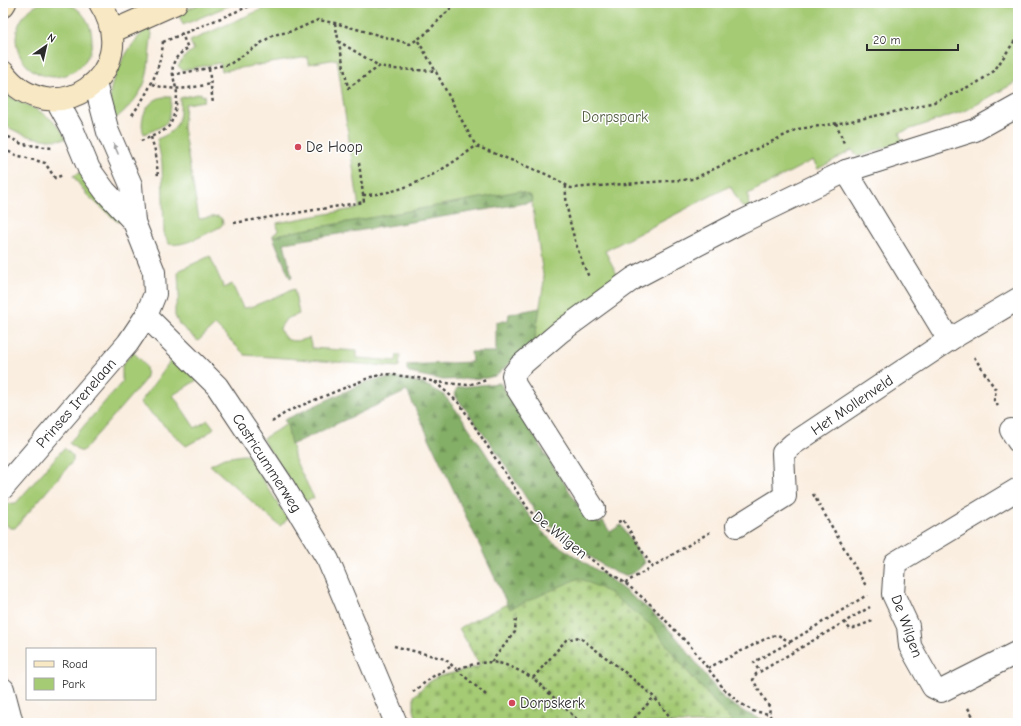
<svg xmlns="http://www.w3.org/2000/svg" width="1021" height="726" viewBox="0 0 1021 726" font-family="'Comic Neue',sans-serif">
<defs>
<pattern id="forest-firs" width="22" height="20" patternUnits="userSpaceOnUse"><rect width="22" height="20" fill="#84af66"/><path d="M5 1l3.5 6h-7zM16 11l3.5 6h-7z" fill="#6c8f54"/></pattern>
<pattern id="cemetery-stones" width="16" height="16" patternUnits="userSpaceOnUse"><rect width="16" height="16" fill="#a5cb75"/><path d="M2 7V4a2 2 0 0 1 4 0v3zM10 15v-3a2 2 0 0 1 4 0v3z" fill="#8eae65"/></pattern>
</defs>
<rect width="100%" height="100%" fill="#fff"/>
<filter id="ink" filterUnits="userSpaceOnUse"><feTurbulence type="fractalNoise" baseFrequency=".025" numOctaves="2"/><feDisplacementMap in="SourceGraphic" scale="8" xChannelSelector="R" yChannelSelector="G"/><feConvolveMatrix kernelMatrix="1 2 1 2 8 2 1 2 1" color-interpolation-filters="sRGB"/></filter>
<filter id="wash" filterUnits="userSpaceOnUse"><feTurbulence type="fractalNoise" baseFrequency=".012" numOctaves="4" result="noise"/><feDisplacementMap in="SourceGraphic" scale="16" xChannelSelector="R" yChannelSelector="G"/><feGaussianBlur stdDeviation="0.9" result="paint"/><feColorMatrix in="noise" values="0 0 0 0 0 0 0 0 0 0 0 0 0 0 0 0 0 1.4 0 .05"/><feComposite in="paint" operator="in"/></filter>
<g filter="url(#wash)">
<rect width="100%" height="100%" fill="#faeee0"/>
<g fill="#a5cb75" stroke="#687b50">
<circle cx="54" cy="39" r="38"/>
<path d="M202,3H235L183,25L178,13Z"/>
<path d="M276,3H1018V81L967,110L899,133L902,142L858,157L852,150L818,169L813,160L748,194L749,208L742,207L730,186L605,251L618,276L534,343L544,281L531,196L361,220L281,234L273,237V235L278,231L277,223L359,208L337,59L308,64V57L222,71L220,63L183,70L178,66L187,54L194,50L190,41Z"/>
<path d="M147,28H150L152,34C149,47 150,60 147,74C144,92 129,108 115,119C113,112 110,104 110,97C110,77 131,42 147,28Z"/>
<path d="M3,93C26,106 55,113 66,139C44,142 25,137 6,126L3,124Z"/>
<path d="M201,93L202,96L205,95L204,101L185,104L183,128L199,219L218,216L222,219L223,224L220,227C205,234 185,247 169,244L164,234L162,163L157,139C179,131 181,120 180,98Z"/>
<path d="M163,97H171C171,123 168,125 144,134C138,119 147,100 163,97Z"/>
<path d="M83,171L120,221L118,222L87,195L73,176Z"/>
<path d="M210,256L224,288L232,284L243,308L251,307L294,289L299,314L286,319L280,328C284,344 296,342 309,338L312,348L357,351V358L396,361L397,355H400L399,367L245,355L215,325L198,341L179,324L175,316V308L179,296L178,271Z"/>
<path d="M133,352C142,361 151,367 144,381L83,451H79L69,443L123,381L122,379V365Z"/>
<path d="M173,357L197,380L173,395L195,428L208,420L214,428L206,435L186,446L140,403Z"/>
<path d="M287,424L295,460L314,498L305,501L262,439Z"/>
<path d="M64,448L73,456V461L15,528H10L3,522V504L16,503Z"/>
<path d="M243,455H247L288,519L280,526L210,465L224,458Z"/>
</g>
<g fill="url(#forest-firs)" stroke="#586d48">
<path d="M519,191L531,196L532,202L284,243L292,277L290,278L273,237L281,234Z"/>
<path d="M540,308L534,343L495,376L486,378L443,380L410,373L407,370V365L472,362L471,352H496V323L508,320L509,314Z"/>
<path d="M397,378L422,383L443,394L461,416L512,493L538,527L553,542L606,576L651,611L677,638L724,699L746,713L767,721L768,723H733L686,670L652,626L510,610L407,391L291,445L287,424L284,420L366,382L378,379Z"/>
<path d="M500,383L588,520L594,517L599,523L603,521L610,532L621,525L645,563C639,569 632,576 624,575C609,575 548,525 536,513L490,442L454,394L457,388L460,387Z"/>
</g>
<path fill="url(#cemetery-stones)" stroke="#687b50" d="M579,578L610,593L652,626L686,670L733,723H418L414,710V696L425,685L437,677L480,666L459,628L507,604L510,609Z"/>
</g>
<g filter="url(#ink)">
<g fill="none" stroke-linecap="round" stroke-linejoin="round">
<defs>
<g id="street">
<path d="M95,83L108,132L131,185L134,222L154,272L155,294L146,316L217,386L282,484L328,560L396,723"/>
<path d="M56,99L72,128L89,169L105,191L134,222"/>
<path d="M949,340L1018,299"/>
<path d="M1011,430L1018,441"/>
<path d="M3,488L128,343L146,316"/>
<path d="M1018,489L895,563L893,594L908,626L910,646L933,687L941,691L1018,652"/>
<path d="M594,509L515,385L513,375L520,366L560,332L634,278L739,223L846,171L975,130L1018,106"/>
<path d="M737,526L785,496L783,453L793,444L949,340L846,171"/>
<path d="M3,689L12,723"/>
</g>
<g id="secondary">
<path d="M3,6L5,3"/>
<path d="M113,31L176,3"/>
<path d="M3,72C51,137 146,75 100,3"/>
</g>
</defs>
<use href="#street" stroke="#4a4846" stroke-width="24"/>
<use href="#secondary" stroke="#4a4846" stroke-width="24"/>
<g stroke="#4a4846" stroke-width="2.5" stroke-dasharray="3 3" stroke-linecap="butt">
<path d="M335,23L348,88L380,66L393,69L437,71"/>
<path d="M338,41L379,66"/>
<path d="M418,41C439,75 456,111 476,146"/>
<path d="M163,42L257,3"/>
<path d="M209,69L213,104"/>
<path d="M172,75L230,64L273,35L293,31L318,20L335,23L410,44L424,35L456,3"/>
<path d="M153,84C171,92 191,88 211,84"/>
<path d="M132,115C146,96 156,78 161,55C162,50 164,44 162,39"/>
<path d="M836,123L844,143"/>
<path d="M3,134L22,144L52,148"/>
<path d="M151,137L156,154L158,177"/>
<path d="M141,141C150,137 163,133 169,126C174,120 179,96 176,88C171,69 169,60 188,48L180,30"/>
<path d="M3,149L16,155L45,163L55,178L63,175"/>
<path d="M566,186C564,210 578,255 589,277"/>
<path d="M363,195C407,194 442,171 476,146L548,175L571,188L693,179L798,129L846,122L903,110L934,102L977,83L994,71L1018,36"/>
<path d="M234,223L364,202L359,163"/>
<path d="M974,357L996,390L994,400L998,406"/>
<path d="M435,382L460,404L529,510L550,531L625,583L649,603L692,648L724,689L740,703L753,711L769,714"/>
<path d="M272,422L288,411L371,377L386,374L418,378L435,382L467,385L487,380"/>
<path d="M813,494L866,586"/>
<path d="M618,522L623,520L652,567"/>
<path d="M625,583L712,531"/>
<path d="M844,622L850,629L854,628L875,620"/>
<path d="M790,642L867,595"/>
<path d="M394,646L445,659L456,669"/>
<path d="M491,662L515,632L516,617"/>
<path d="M708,668L771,636L778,635L790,642L754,662L759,671"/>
<path d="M413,692L432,677L452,666"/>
<path d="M486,695L456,669C494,658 499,660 533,678"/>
<path d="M968,708L977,723"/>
<path d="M581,723L533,678L566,640L579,637L621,669L654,697L675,723"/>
<path d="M630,723L654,697"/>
<path d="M774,723L769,714L770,708L753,680L756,674L870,607"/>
</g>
<use href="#street" stroke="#fff" stroke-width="22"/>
<use href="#secondary" stroke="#f8e8c3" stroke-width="22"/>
</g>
<defs><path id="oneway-solid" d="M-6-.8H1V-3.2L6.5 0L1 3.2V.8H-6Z"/></defs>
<use fill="#a0a0a0" href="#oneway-solid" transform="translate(116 149) rotate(-114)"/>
</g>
<g fill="#d1495b" stroke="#fff" stroke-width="1.5">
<circle cx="298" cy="147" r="4"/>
<circle cx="512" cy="703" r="4"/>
</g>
<g text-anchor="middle" stroke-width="3" stroke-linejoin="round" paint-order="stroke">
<g font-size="15" fill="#505b41" stroke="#fff">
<text x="615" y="122">Dorpspark</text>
</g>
<g font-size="15" fill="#2b2b2b" stroke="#fff" text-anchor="start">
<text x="306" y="152">De Hoop</text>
<text x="520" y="708">Dorpskerk</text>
</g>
<g font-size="15" fill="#2b2b2b" stroke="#fff">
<text transform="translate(76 403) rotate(-49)" y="5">Prinses Irenelaan</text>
<text transform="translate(852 405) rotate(-34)" y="5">Het Mollenveld</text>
<text transform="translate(267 463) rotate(57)" y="5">Castricummerweg</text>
<text transform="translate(560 535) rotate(39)" y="5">De Wilgen</text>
<text transform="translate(907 626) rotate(70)" y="5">De Wilgen</text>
</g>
</g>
<rect width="1021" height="726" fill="none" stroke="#fff" stroke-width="16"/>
<rect x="26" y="648" width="130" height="52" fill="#ffffff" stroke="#aaaaaa"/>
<rect x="34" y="661" width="20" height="6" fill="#f8e8c3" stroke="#aaaaaa"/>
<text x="62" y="668" font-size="12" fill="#2b2b2b">Road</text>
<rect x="34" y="678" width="20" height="12" fill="#a5cb75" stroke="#aaaaaa"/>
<text x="62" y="688" font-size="12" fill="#2b2b2b">Park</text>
<g transform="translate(46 46) rotate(34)" stroke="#ffffff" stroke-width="3" paint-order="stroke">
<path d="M0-3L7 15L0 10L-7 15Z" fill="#2b2b2b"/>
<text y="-6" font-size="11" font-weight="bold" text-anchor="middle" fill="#2b2b2b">N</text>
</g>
<path d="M867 44v6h91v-6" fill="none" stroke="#2b2b2b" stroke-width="2"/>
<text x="873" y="44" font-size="12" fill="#2b2b2b" stroke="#ffffff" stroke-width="3" paint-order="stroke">20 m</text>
</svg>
